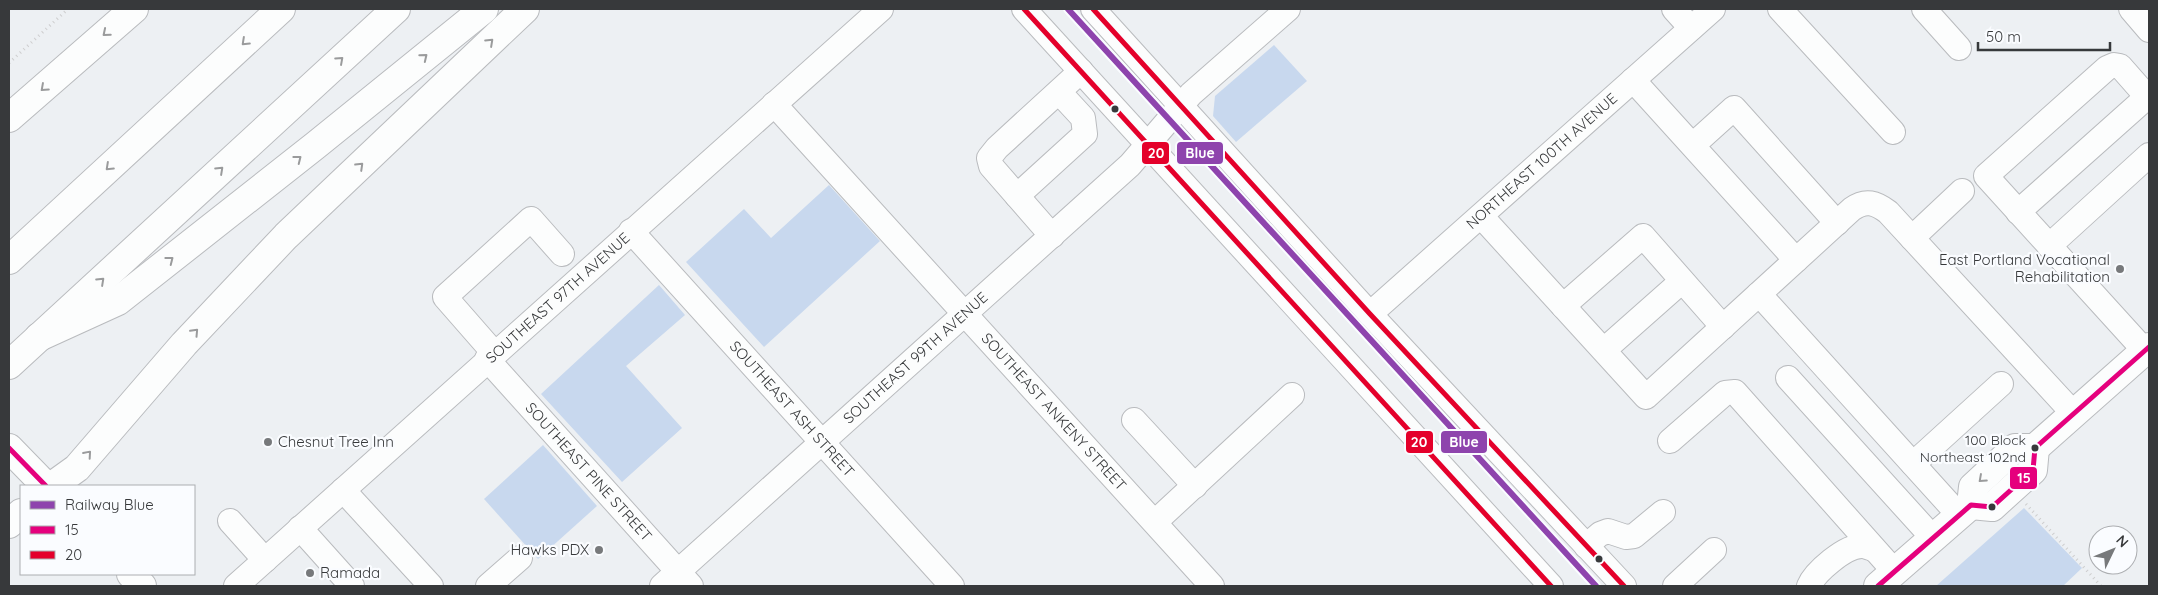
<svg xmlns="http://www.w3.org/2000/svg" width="2158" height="595" viewBox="0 0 2158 595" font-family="Quicksand,sans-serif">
<rect width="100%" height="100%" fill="#edf0f3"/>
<g fill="#c8d8ee">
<path d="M1274,45L1307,81L1236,142L1213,116L1215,96Z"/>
<path d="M829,185L880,241L764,347L686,262L744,209L771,238Z"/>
<path d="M659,285L685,315L626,366L682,428L622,482L541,394Z"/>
<path d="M543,445L597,506L538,559L484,499Z"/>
<path d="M2024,508L2082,568L2063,586H1936Z"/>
</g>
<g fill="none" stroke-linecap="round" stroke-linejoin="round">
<defs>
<g id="minor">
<path d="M1024,9L1551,586"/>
<path d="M1093,9L1370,314L1624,586"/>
<path d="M1674,9L1691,28"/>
<path d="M1780,9L1893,132"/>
<path d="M1924,9L1959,48"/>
<path d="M2131,9L2149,30"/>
<path d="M1633,80L1796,260"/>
<path id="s1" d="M774,104L1212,586"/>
<path d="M1693,145L1734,108L1837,223"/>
<path d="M1017,196L1085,134L1083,118L1059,92"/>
<path d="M2018,212L2147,97"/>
<path d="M1481,216L1646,397L1852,209C1866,199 1876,203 1888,212L2074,414"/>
<path id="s2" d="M631,231L952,586"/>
<path d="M1052,236L991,166L989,158L997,148L1081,71"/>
<path d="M1912,238L1962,191"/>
<path d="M2049,246L2149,155"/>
<path d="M1759,294L1959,515"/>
<path d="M1563,306L1643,236L1723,327"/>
<path id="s3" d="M1370,314L1713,9"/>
<path d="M1604,350L1682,281"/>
<path d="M2145,351L1986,176L2107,68L2114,65L2120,66L2149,99"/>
<path d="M494,353L445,297L531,219L562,254"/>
<path id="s4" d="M487,359L691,586"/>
<path d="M1788,378L1933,538"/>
<path d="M1134,420L1195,486"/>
<path d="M1670,441L1725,393L1735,392L1895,572"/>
<path d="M1913,464L2001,384"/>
<path d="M343,490L431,586"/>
<path d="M230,521L265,560"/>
<path d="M1155,522L1292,395"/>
<path d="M300,528L352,586"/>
<path d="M1586,546L1600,534L1608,531L1626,537L1634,536L1663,512"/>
<path id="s5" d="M236,586L881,9"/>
<path d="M488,586L520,558"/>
<path id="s6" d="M662,586L1130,165L1191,94L1288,9"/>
<path d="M1675,586L1714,550"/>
<path d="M1809,586C1815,572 1845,546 1862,546C1865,546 1870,548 1873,549"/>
</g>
<g id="major">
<path d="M9,448L46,486"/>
<path d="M1971,505L1992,507L2033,470L2035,448"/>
<path d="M131,574L142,586"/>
<path d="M1878,586L1971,505L1973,487L2015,448H2035L2149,347"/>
</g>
<g id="highway">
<path d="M9,118L134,9"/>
<path d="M9,260L281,9"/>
<path d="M39,337L118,301L316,145L484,9"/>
<path d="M9,365L396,9"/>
<path d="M52,486L77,468L184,344L286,236L525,9"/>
<path d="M9,524L21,513"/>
</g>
</defs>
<use href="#minor" stroke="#b9bbbe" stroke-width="26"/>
<use href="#major" stroke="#b9bbbe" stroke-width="30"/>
<use href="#highway" stroke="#b9bbbe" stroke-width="30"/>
<g stroke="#cececf" stroke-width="3" stroke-dasharray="1 4" stroke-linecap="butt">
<path d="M9,63L68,9"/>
<path d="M2026,504L2101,586"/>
</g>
<use href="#minor" stroke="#fcfdfd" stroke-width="24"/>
<use href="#major" stroke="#fcfdfd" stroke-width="28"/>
<use href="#highway" stroke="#fcfdfd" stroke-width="28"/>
<defs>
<g id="bus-1">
<path d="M9,448L46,486"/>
<path d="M1878,586L1971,505L1992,507L2033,470L2035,448L2149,347"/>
</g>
<g id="bus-2">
<path d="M1024,9L1551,586"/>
<path d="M1093,9L1370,314L1624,586"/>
</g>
</defs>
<use href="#bus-1" stroke="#fafcff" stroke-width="9"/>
<use href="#bus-2" stroke="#fafcff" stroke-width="9"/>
<use href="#bus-1" stroke="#e5007d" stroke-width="5"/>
<use href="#bus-2" stroke="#e4002b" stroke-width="5"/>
<defs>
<path id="rail-1" d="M1068,9L1596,586"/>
</defs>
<use href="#rail-1" stroke="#fafcff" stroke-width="10"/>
<use href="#rail-1" stroke="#8e44ad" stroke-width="6"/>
</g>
<defs><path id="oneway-chevron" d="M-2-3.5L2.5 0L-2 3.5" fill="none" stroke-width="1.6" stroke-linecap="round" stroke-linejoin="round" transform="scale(1.25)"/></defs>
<g stroke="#9a9b9c">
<use href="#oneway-chevron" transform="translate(106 33) rotate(140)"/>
<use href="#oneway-chevron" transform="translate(245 42) rotate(137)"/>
<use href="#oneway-chevron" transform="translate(490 42) rotate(-43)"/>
<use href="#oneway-chevron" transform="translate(424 57) rotate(-39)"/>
<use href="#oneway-chevron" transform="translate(340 60) rotate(-42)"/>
<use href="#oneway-chevron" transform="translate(44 88) rotate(138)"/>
<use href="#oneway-chevron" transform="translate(298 159) rotate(-38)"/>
<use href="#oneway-chevron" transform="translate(360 166) rotate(-44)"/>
<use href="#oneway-chevron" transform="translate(109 167) rotate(137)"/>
<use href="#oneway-chevron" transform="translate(220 170) rotate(-43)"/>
<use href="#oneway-chevron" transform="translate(170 260) rotate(-38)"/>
<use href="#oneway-chevron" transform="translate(101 281) rotate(-43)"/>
<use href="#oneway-chevron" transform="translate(195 332) rotate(-47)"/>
<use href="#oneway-chevron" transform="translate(88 454) rotate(-49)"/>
<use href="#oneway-chevron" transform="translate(1982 479) rotate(138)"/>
</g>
<g fill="#37393b" stroke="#fafcff" stroke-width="2">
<circle cx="1115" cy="109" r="4.5"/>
<circle cx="2035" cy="448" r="4.5"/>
<circle cx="1992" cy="507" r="4.5"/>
<circle cx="1599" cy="559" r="4.5"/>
</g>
<g fill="#77797b" stroke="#fafcff" stroke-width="2">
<circle cx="2120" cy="269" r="5"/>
<circle cx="268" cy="442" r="5"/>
<circle cx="599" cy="550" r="5"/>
<circle cx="310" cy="573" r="5"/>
</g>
<g text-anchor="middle" stroke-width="4.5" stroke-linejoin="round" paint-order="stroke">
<g font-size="14" fill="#37393b" stroke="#fafcff" text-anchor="end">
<text x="2026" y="445">100 Block<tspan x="2026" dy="17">Northeast 102nd</tspan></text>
</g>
<g font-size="15" fill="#37393b" stroke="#fafcff">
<text dy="5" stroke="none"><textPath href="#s3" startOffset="230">NORTHEAST 100TH AVENUE</textPath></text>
<text dy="5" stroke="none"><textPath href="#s5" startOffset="432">SOUTHEAST 97TH AVENUE</textPath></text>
<text dy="5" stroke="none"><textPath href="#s6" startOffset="341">SOUTHEAST 99TH AVENUE</textPath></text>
<text dy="5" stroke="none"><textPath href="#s2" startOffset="240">SOUTHEAST ASH STREET</textPath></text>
<text dy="5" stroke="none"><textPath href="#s1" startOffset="416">SOUTHEAST ANKENY STREET</textPath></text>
<text dy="5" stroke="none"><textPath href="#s4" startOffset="152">SOUTHEAST PINE STREET</textPath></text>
</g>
<g font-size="15" fill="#37393b" stroke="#fafcff" text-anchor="end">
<text x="2110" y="265">East Portland Vocational<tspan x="2110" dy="17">Rehabilitation</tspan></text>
<text x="278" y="447" text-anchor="start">Chesnut Tree Inn</text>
<text x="589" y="555">Hawks PDX</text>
<text x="320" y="578" text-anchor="start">Ramada</text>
</g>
</g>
<g stroke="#fafcff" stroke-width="2">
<rect x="1141" y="141" width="29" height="24" rx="5" fill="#e4002b"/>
<rect x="1176" y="141" width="48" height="24" rx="5" fill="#8e44ad"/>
<rect x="1405" y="430" width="29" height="24" rx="5" fill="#e4002b"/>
<rect x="1440" y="430" width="48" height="24" rx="5" fill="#8e44ad"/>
<rect x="2009" y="466" width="29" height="24" rx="5" fill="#e5007d"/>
</g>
<g font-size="14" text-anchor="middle" font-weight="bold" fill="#fff">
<text x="1156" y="158">20</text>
<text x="1200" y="158">Blue</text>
<text x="1419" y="447">20</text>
<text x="1464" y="447">Blue</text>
<text x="2024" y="483">15</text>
</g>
<rect width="2158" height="595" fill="none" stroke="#37393b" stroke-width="20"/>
<rect x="20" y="485" width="175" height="90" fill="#fafcff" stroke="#acaeb1"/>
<rect x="30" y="501" width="25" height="8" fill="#8e44ad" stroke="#acaeb1"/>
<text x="65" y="510" font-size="15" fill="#37393b">Railway Blue</text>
<rect x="30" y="526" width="25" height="8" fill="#e5007d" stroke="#acaeb1"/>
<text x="65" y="535" font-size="15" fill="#37393b">15</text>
<rect x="30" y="551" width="25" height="8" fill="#e4002b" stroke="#acaeb1"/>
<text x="65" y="560" font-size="15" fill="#37393b">20</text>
<g transform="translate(2113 550) rotate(47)"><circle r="24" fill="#fafcff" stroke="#acaeb1"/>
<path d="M0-4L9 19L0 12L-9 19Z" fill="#77797b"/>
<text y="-8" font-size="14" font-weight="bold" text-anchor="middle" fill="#37393b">N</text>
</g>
<path d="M1978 42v8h132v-8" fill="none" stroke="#37393b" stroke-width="2.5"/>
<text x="1986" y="42" font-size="15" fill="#37393b" stroke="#fafcff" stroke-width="4" paint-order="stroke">50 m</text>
</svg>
